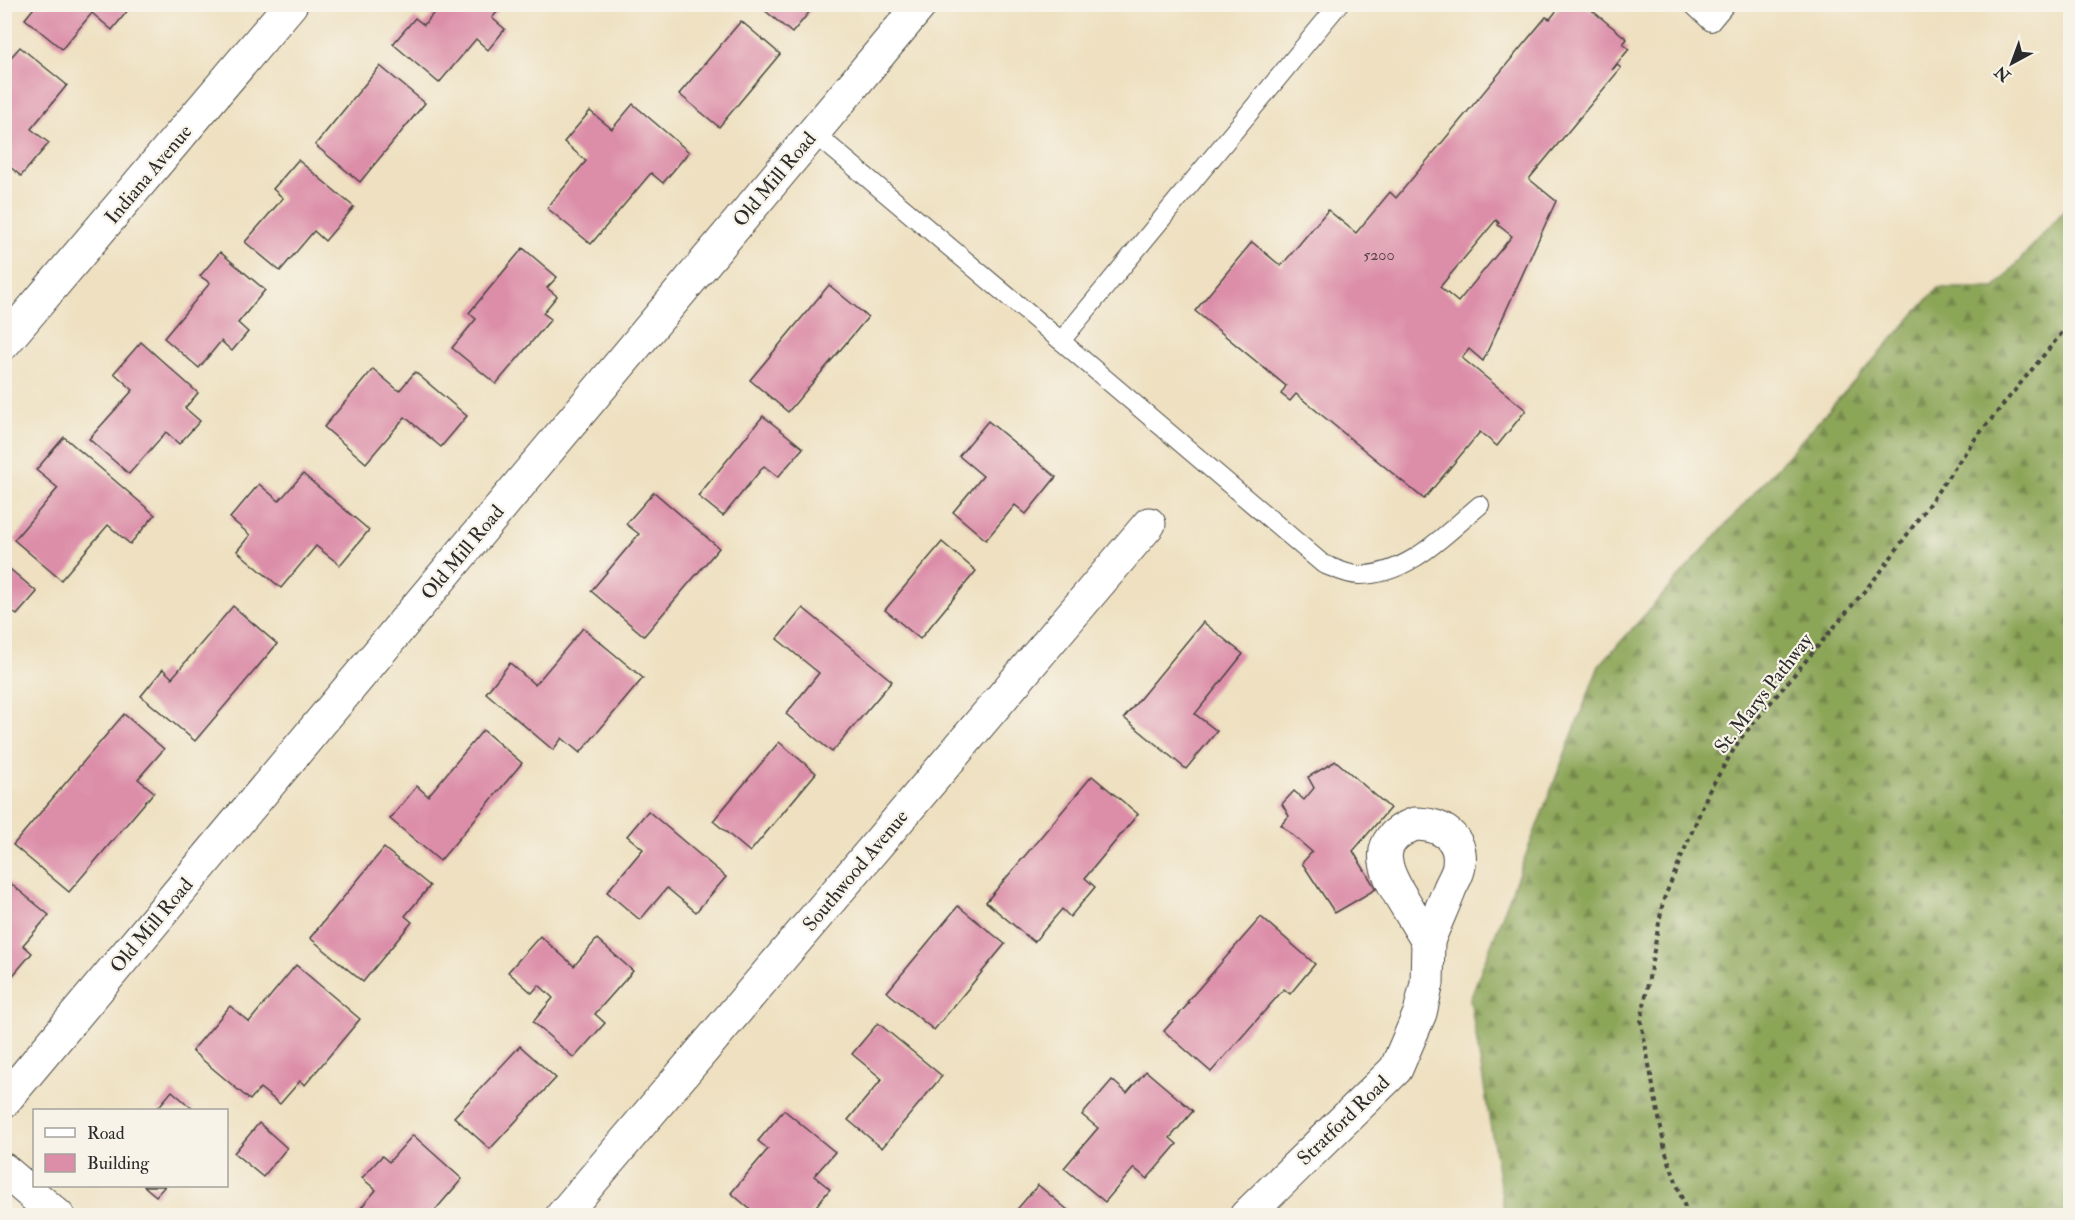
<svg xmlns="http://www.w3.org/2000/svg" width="2075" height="1220" viewBox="0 0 2075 1220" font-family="'IM FELL Double Pica',serif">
<defs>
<pattern id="forest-firs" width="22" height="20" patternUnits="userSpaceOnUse" patternTransform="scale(1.5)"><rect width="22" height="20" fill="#8ca658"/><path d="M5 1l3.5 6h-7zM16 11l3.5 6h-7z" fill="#738749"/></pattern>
</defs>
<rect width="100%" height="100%" fill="#f7f3e8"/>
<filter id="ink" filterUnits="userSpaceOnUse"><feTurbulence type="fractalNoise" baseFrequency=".0167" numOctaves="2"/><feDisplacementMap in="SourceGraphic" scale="12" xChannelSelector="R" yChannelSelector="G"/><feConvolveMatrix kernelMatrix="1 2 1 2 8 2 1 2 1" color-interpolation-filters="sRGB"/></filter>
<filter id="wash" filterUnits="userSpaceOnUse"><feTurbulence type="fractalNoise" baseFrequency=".008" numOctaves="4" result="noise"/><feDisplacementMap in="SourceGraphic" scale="24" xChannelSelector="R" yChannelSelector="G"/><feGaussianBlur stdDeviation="1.35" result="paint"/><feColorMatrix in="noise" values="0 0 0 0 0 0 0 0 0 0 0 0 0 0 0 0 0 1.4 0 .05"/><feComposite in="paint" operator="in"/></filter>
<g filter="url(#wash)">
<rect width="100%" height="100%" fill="#eee0c0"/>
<path fill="url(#forest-firs)" stroke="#5c6842" stroke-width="1.5" d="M2070,204V1215H1505L1470,999L1599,666L1938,288H1995Z"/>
<g id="blocks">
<g fill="#dc8da8" fill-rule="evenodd">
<path d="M37,4H133L112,30L92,13L62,49L25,19Z"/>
<path d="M441,4H504L492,18L505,29L488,50L476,39L439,83L393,44L415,18L424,25Z"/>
<path d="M757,4H816L792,33Z"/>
<path d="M1562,4H1584L1627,39L1623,44L1629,49L1612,70L1617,65L1621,68L1529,179L1556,201L1483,361L1469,349L1462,358L1526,410L1497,446L1480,432L1424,499L1296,394L1290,401L1281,394L1286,386L1195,311L1252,242L1281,266L1328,210L1356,233L1390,192L1396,198L1546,17L1550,19ZM1496,220L1499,223L1498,225L1512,236L1458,302L1440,287Z"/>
<path d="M741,21L780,54L719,127L679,94Z"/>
<path d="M20,47L67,85L31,129L49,143L21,176L4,162V65Z"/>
<path d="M380,66L425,103L360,182L315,145Z"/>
<path d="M633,104L689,152L663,183L651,173L591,244L547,208L586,161L564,142L590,111L612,129Z"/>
<path d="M298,160L354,207L325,241L314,231L280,271L245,242L283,198L273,189Z"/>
<path d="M523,248L557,277L547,288L557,296L543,313L551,319L496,384L452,348L476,319L469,313Z"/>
<path d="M220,252L265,290L238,323L248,332L232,351L221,341L199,368L164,338L210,283L200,276Z"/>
<path d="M829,285L868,317L788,412L750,380Z"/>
<path d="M141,342L198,393L185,408L200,421L179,444L166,432L129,474L89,439L133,390L114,373Z"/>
<path d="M373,369L399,391L415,372L467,416L441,447L405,417L366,463L324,427Z"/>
<path d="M763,416L803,448L778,477L764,466L723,516L698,496Z"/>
<path d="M988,421L1056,477L1026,514L1015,505L986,540L953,512L983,476L959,456Z"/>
<path d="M64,437L155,515L130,544L108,525L61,580L14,540L58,488L36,470Z"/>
<path d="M303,474L369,530L340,565L316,546L281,588L237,551L250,535L230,518L259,484L279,501Z"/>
<path d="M654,492L719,548L644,636L591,591L639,534L626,524Z"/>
<path d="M942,542L976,571L920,639L885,610Z"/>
<path d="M4,564L37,592L17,615L4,605Z"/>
<path d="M233,606L277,644L195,741L141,696L163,669L172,678Z"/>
<path d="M803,608L892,681L832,752L786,714L819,673L777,639Z"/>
<path d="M1203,622L1243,654L1195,714L1217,731L1186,769L1124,718Z"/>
<path d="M583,628L643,678L580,753L562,738L553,750L486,693L510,663L535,685Z"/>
<path d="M124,714L164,749L138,779L154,792L69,892L13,845Z"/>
<path d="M483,730L522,763L440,861L390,819L417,786L428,796Z"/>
<path d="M779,742L816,773L750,852L713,821Z"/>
<path d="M1336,761L1390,808L1353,851L1376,889L1335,913L1302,863L1312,852L1281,825L1289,816L1282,804L1294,791L1304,800L1314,788L1308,777Z"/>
<path d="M1092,776L1138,814L1085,878L1095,887L1070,917L1062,909L1034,942L986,902Z"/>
<path d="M648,811L726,877L696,912L667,888L640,920L607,892L643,849L627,836Z"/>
<path d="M384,848L430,886L405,916L412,922L363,982L310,938Z"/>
<path d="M4,878L49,915L23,945L32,953L4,986Z"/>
<path d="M958,906L1005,944L934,1030L887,992Z"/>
<path d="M1261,917L1315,964L1290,994L1284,989L1211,1072L1164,1031L1189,1003L1187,1002Z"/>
<path d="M540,936L574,966L597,939L633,971L595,1014L605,1023L574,1058L533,1022L553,998L539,985L532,993L508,972Z"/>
<path d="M296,965L360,1019L305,1085L300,1081L280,1104L260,1088L250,1100L192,1051L230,1006L249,1022Z"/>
<path d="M878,1023L942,1076L882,1148L848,1120L882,1079L852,1054Z"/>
<path d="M520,1046L556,1078L490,1149L454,1117Z"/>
<path d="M1146,1071L1193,1111L1170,1138L1177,1144L1147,1179L1134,1168L1105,1202L1064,1168L1098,1128L1082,1115L1112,1080L1127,1093Z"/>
<path d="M172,1091L194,1110H156Z"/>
<path d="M784,1110L835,1152L814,1176L830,1189L808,1216H758L731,1193L768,1149L758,1141Z"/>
<path d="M259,1123L287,1148L263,1177L234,1153Z"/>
<path d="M413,1135L462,1179L430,1216H354L376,1190L362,1178L382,1156L389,1162Z"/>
<path d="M1038,1185L1075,1216H1015L1013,1214Z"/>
<path d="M144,1186H165L156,1196Z"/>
</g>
</g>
</g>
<g filter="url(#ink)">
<use href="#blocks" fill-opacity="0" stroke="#484641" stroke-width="1.5"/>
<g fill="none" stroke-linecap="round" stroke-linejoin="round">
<defs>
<g id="service">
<path d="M1692,4L1711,22L1726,4"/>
<path d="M813,132L1061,341L1339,4"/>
<path d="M1061,341L1323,564C1334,568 1347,575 1358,575C1408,576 1445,534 1480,505"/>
</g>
<g id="minor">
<path d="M4,343L291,4"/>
<path d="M1415,824C1441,824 1463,837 1459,866C1458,874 1453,881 1450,888C1443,906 1435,923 1428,941C1419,927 1411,913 1403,900C1383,868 1372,840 1415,824Z"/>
<path d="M4,1101L921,4"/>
<path d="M4,1170L58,1216"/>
<path d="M562,1216L1149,524"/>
<path d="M1246,1216L1396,1069L1420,1013L1427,983L1428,941"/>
</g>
</defs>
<use href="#service" stroke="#484641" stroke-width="20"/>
<use href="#minor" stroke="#484641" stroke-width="35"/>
<path stroke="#484641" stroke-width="4" stroke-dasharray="4.5 4.5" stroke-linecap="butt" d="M1688,1216L1665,1150L1641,1022L1663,901L1709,791L1740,739L1882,570L1975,439L2070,323"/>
<use href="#service" stroke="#fff" stroke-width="18"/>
<use href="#minor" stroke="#fff" stroke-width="33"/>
</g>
</g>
<g text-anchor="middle" stroke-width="4.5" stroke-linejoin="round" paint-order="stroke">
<g font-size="16" fill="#57444a">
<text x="1379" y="260">5200</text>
</g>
<g font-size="20" fill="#2b2b2b" stroke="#f7f3e8">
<text transform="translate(148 174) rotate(-50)" y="7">Indiana Avenue</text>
<text transform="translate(774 179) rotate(-50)" y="7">Old Mill Road</text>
<text transform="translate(462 552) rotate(-50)" y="7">Old Mill Road</text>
<text transform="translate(1763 693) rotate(-52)" y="7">St. Marys Pathway</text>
<text transform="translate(855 870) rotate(-50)" y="7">Southwood Avenue</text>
<text transform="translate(151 925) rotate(-50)" y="7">Old Mill Road</text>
<text transform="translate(1343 1120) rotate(-44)" y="7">Stratford Road</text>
</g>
</g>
<rect width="2075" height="1220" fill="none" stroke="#f7f3e8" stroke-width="24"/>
<rect x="33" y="1109" width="195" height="78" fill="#f7f3e8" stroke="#a5a39c" stroke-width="1.5"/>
<rect x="45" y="1128" width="30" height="9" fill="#ffffff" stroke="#a5a39c" stroke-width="1.5"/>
<text x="87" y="1139" font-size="18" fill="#2b2b2b">Road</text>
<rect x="45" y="1154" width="30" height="18" fill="#dc8da8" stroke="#a5a39c" stroke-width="1.5"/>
<text x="87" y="1169" font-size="18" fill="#2b2b2b">Building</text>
<g transform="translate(2012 63) rotate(221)" stroke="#f7f3e8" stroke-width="4.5" paint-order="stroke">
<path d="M0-4.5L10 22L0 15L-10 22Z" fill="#2b2b2b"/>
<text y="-9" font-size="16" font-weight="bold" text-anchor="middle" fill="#2b2b2b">N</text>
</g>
</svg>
